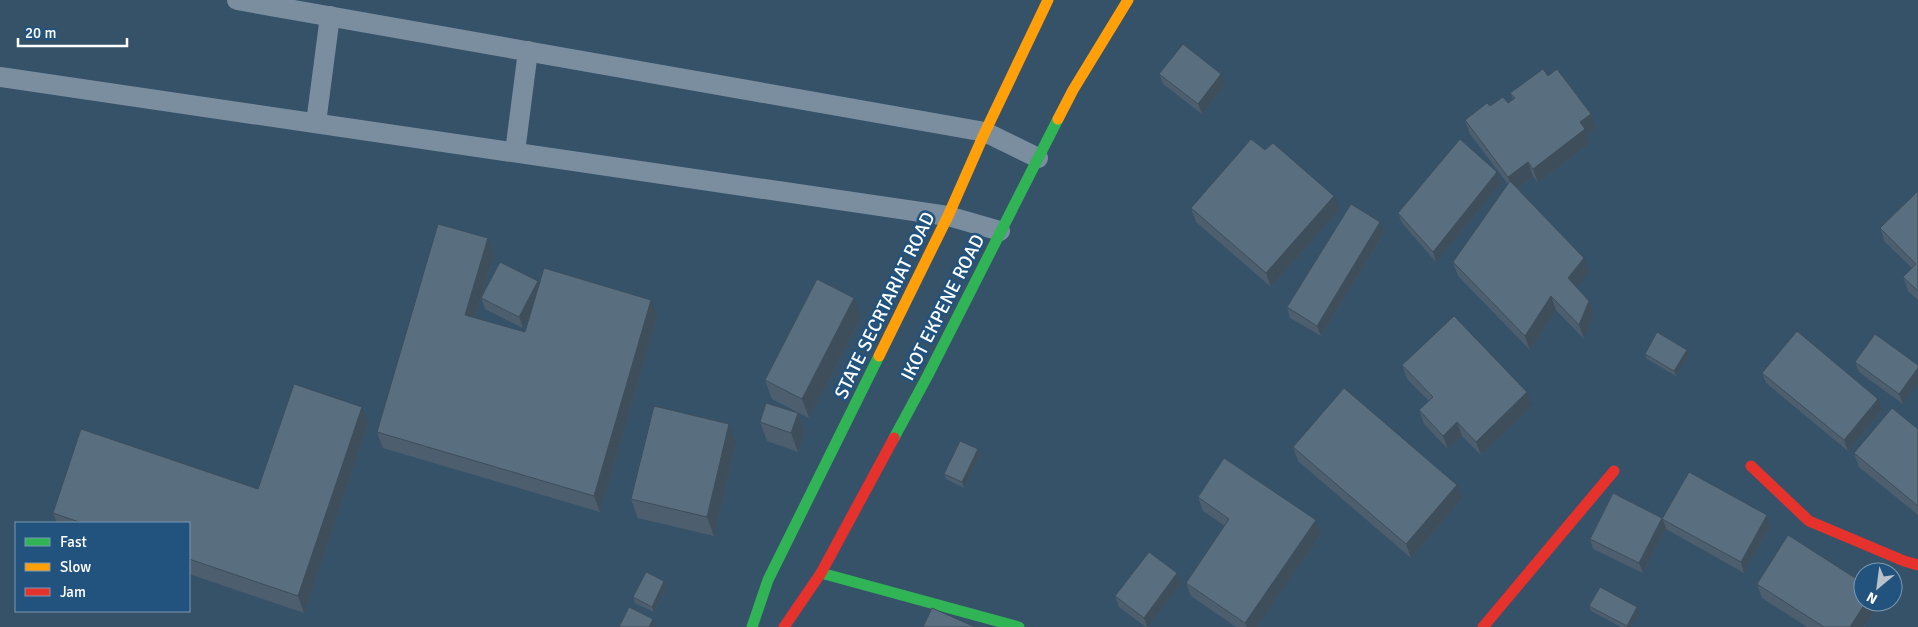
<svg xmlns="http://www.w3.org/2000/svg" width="1918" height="627" viewBox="0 0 1918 627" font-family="Signika,sans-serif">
<rect width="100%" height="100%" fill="#365269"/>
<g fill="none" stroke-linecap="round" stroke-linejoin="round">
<g stroke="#7b8ea0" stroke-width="20">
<path d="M237,0L985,132L1038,158"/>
<path d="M0,77L948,216L1000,231"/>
<path d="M316,123L330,16"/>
<path d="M515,152L528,51"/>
</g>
<g stroke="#30b455" stroke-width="11">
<path d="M894,438L928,375L1058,119"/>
<path d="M821,573L1019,627"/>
<path d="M752,627L768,580L879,356"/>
</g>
<g stroke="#ff9f0a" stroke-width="11">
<path d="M1058,119L1073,90L1128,0"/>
<path d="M879,356L948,216L985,132L1048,0"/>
</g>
<g stroke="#e5322d" stroke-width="11">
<path d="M1751,466L1809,521L1904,561L1918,565"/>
<path d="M784,627L821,573L894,438"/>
<path d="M1483,627L1614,471"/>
</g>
</g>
<g fill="#4d5f6e">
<path d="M1159,74L1225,84L1202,114L1163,84Z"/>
<path d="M1548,76L1591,114L1596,128L1587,134L1590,143L1538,183L1533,176L1517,188L1589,272L1576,287L1589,301L1594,315L1584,339L1556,310L1530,350L1458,276L1453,262L1508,184L1470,134L1465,120L1490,106L1508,103L1513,99L1510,93Z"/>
<path d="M1265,150L1339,210L1271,287L1196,222L1191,208Z"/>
<path d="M1497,172L1501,183L1436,262L1402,223L1398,213Z"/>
<path d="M1918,191V300L1908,291L1903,277L1912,268L1885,242L1880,228Z"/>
<path d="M1380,222L1384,233L1321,336L1290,318L1287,307Z"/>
<path d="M488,238L494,254L475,318L525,332L532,311L523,328L485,309L481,298L538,281L539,285L657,316L600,512L383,448L377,432Z"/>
<path d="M861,317L809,418L772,399L765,380Z"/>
<path d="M1687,350L1689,355L1676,376L1647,359L1645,354Z"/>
<path d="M1855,362L1918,365L1903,404L1859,372Z"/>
<path d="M1402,365L1532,406L1481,455L1462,436L1448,449L1424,424L1419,410L1429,401L1407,379Z"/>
<path d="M1762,373L1882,410L1848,451L1766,383Z"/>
<path d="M798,413L804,432L798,452L767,441L760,422Z"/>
<path d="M368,424L304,613L189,574V523H57L53,513L258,489Z"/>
<path d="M1918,429V515L1859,467L1854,453Z"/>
<path d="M736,443L714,536L638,518L631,499Z"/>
<path d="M1293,447L1462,499L1411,558L1298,461Z"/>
<path d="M980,455L964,488L946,479L944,474Z"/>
<path d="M1198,497L1316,520L1321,534L1257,627H1236L1191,596L1186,583L1225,526L1203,511Z"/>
<path d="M1767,515L1770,526L1744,573L1666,529V528L1643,573L1593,549L1590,539L1662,518V519Z"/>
<path d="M664,581L666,587L654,612L635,603L633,597Z"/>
<path d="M1181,583L1148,627H1146L1119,607L1115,596Z"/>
<path d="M1757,584L1879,603L1864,627H1807L1762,598Z"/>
<path d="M1589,606L1639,613L1631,627H1621L1591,611Z"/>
</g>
<g fill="#3e4e5a">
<path d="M1221,74L1225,84L1202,114L1198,104Z"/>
<path d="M1591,114L1596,128L1587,134L1590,143L1538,183L1533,169L1580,122Z"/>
<path d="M1528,162L1533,176L1513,191L1508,177Z"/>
<path d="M1497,172L1501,183L1436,262L1433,252Z"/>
<path d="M1334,196L1339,210L1271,287L1266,273Z"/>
<path d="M1380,222L1384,233L1321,336L1317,326Z"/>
<path d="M488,238L494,254L471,331L465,315Z"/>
<path d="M1584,258L1589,272L1573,292L1568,278Z"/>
<path d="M538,281L542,291L523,328L519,317Z"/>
<path d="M1551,296L1556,310L1530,350L1525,336Z"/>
<path d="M854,298L861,317L809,418L802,399Z"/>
<path d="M651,300L657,316L600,512L594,496Z"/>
<path d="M1589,301L1594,315L1584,339L1579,325Z"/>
<path d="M1687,350L1689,355L1676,376L1674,371Z"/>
<path d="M1918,368V383L1903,404L1899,394Z"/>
<path d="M1527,392L1532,406L1481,455L1476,442Z"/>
<path d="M1878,399L1882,410L1848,451L1844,440Z"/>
<path d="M362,407L368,424L304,613L298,596Z"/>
<path d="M798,413L804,432L798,452L791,433Z"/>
<path d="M1457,422L1462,436L1448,449L1443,436Z"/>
<path d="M729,424L736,443L714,536L707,517Z"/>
<path d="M978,449L980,455L964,488L962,482Z"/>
<path d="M1457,485L1462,499L1411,558L1406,544Z"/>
<path d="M1767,515L1770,526L1744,573L1741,562Z"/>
<path d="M1662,518L1666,528L1643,573L1639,563Z"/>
<path d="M1316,520L1321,534L1257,627H1247L1245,623Z"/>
<path d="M1177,573L1181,583L1148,627H1147L1144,618Z"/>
<path d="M664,581L666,587L654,612L652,607Z"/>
<path d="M1866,602H1878L1879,603L1864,627H1850Z"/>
<path d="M1637,607L1639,613L1631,627H1627V626Z"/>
<path d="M653,619L656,627H649Z"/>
</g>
<g fill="#596f80" stroke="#3e4e5a">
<path d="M1183,44L1221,74L1198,104L1159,74Z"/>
<path d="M1543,69L1548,76L1557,69L1591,114L1580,122L1585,129L1533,169L1528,162L1508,177L1465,120L1487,103L1490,106L1503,97L1508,103L1515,98L1510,93Z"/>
<path d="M1251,139L1265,150L1273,143L1334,196L1266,273L1191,208Z"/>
<path d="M1460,139L1497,172L1433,252L1398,213Z"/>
<path d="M1510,181L1584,258L1568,278L1589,301L1579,325L1551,296L1525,336L1453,262Z"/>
<path d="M1918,191V291L1903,277L1916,264L1880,228Z"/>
<path d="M1351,204L1380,222L1317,326L1287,307Z"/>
<path d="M438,224L488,238L465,315L525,332L544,268L651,300L594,496L377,432Z"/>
<path d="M500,262L538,281L519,317L481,298Z"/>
<path d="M817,279L854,298L802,399L765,380Z"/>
<path d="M1454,316L1527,392L1476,442L1457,422L1443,436L1419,410L1433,397L1402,365Z"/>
<path d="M1797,331L1878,399L1844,440L1762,373Z"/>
<path d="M1657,332L1687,350L1674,371L1645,354Z"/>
<path d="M1875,334L1918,365V368L1899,394L1855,362Z"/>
<path d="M294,384L362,407L298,596L189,559V523H82L53,513L81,429L258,489Z"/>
<path d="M1344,388L1457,485L1406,544L1293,447Z"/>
<path d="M766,403L798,413L791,433L760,422Z"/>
<path d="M654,406L729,424L707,517L631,499Z"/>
<path d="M1892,408L1918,429V506L1854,453Z"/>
<path d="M960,441L978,449L962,482L944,474Z"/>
<path d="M1224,458L1316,520L1245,623L1186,583L1229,519L1198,497Z"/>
<path d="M1689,472L1767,515L1741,562L1662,519Z"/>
<path d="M1613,493L1662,518L1639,563L1590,539Z"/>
<path d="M1788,535L1863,583V602H1866L1850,627H1824L1757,584Z"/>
<path d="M1149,552L1177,573L1144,618L1115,596Z"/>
<path d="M646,572L664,581L652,607L633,597Z"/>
<path d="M1600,587L1637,607L1627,626L1589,606Z"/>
<path d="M629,607L653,619L649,627H619Z"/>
<path d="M932,608L975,627H923Z"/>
</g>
<g text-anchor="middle" stroke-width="5" stroke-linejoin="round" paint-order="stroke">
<g font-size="19" fill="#fff" stroke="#21537e">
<text transform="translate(884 305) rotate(-64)" y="7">STATE SECRTARIAT ROAD</text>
<text transform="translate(942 307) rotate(-63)" y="7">IKOT EKPENE ROAD</text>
</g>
</g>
<rect x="15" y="522" width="175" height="90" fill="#21537e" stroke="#7a98b2"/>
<rect x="25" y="538" width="25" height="8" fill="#30b455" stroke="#7a98b2"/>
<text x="60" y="547" font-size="15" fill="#ffffff">Fast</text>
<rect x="25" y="563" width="25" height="8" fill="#ff9f0a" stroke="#7a98b2"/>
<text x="60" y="572" font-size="15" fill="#ffffff">Slow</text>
<rect x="25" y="588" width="25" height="8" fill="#e5322d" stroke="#7a98b2"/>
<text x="60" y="597" font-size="15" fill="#ffffff">Jam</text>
<g transform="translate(1878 587) rotate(209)"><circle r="24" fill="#21537e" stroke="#7a98b2"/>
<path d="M0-4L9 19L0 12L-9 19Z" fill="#b9c2ca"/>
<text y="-8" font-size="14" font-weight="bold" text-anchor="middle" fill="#ffffff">N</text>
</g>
<path d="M18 38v8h109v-8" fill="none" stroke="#ffffff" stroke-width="2.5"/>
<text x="25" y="38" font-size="15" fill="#ffffff" stroke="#21537e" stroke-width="4" paint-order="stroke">20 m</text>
</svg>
